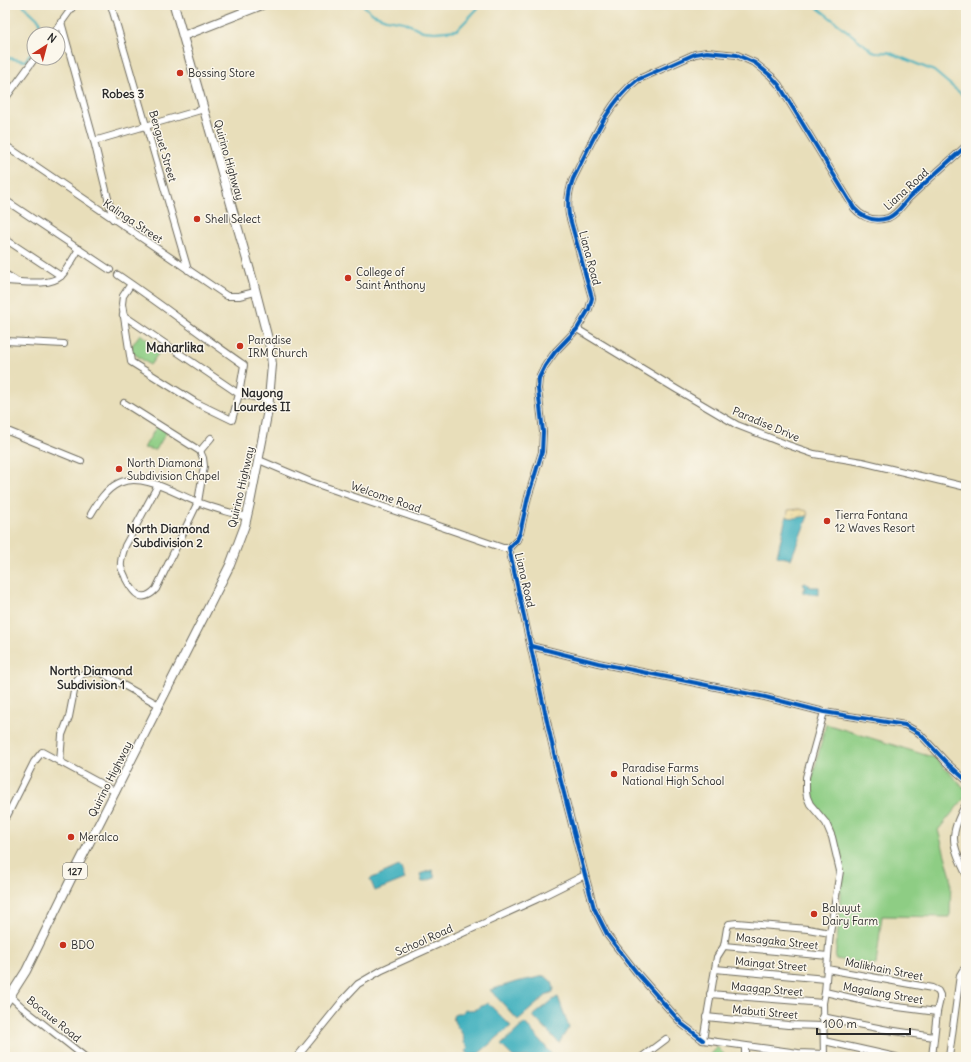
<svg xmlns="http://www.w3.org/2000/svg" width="971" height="1062" viewBox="0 0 971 1062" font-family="Delius,sans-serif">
<defs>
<pattern id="sand-dots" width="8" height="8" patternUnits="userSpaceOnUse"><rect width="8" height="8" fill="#eeda9e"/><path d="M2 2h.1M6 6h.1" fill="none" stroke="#cb8" stroke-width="1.8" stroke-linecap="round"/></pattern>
</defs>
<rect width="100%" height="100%" fill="#fbf7ec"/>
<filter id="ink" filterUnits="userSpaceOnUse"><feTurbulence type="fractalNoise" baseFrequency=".025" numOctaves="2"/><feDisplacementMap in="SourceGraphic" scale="8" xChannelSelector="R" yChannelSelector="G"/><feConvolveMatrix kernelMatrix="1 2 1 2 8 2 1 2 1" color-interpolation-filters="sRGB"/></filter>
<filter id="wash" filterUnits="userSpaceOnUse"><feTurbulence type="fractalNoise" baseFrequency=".012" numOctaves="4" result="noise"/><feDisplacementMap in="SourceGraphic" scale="16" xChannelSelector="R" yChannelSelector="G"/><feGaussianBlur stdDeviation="0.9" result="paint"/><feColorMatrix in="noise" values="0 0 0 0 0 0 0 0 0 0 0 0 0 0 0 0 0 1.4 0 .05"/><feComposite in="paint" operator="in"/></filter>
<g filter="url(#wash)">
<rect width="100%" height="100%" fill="#e8deba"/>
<g fill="#8ecd84" stroke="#5c7c58">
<path d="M140,334L161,350L150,365L129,350Z"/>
<path d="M158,424L167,431L156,450L144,448Z"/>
<path d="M826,724L935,758L966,790V796L938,830L951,877L950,917L882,916L876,965L835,959L840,912V874L837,844L831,829L819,811L809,791Z"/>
<path d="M717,1047L727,1057H707Z"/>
</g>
<path fill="url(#sand-dots)" stroke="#8c8264" d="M799,509L807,511L808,516L804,520L787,517L788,510Z"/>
<g fill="#41b0be" stroke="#366e74">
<path d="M808,516L791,559L777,556L786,517L794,518Z"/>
<path d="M806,583L810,587H819V595L803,593V589H806L803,584Z"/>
<path d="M399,866L401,867L405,879L375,891L370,879Z"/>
<path d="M432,870L435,878L422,882L420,874Z"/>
<path d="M545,976L552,982L554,988L553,992L548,994L518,1020L490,990L516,982Z"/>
<path d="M558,997L569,1027L559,1043L533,1016L554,999Z"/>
<path d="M488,1003L511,1026L478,1054L474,1053L471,1055L467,1053L466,1049L468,1047L464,1043C464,1029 454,1028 453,1016L456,1013H461C466,1008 470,1011 476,1009C480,1007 484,1005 488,1003Z"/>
<path d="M525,1023L551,1053L548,1057H513L501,1045Z"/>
</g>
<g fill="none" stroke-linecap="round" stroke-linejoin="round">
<g stroke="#41b0be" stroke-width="2">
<path d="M23,5L40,21L39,34"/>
<path d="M363,5L373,14L386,19L404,22L423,31L435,32L457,30L481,5"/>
<path d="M814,5L875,53L888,52L934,71L966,98"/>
<path d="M5,62L9,58L25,61L34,48"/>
</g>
</g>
</g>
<g filter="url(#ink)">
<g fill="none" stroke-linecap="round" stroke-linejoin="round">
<defs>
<g id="minor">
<path d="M111,5L188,270"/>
<path d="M61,22L94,141L113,219"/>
<path d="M53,34L74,5"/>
<path d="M5,99L35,58"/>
<path d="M94,141L204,109"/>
<path d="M5,145L227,296H239L255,292"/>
<path d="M5,200L110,270"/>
<path d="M5,239L61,276"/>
<path d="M5,274L15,280"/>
<path d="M118,275C161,304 202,336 244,365L239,394L232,420L195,402L131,362L122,304L123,296L131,284"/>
<path d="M5,281C20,281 49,287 61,276C67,270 74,257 79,249"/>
<path d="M123,315L239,394L269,400"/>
<path d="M577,329L676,389L737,425L788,445L814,454L862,462L966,487"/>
<path d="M5,341L64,344"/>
<path d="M124,403L200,451L203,458L204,466L198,502L156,589C142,604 134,594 126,579C125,575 122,571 121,567C120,560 123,553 125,546L158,485"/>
<path d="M5,430L81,461"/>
<path d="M200,451L211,438"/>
<path d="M259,460L311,482L503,548H509"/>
<path d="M91,514C98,502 106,489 119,483C144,472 177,495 200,503C216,509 231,513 247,517"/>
<path d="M509,548L517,540L520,533L528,497L542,452L543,432L538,389L539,378L545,366L555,352L577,329L589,309L592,298L569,215C567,202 568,192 573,179C590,146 607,103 637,80L695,54L707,52L737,55L755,63L771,76L779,85L854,208C863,218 875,222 888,218C898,214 903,204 910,197C929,179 947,163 966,146"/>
<path d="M509,548L556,762L585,875L594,908L608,936L637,973L682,1024L703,1040"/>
<path d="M531,646L598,663L765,697L824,712L905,725L919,733L947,763L966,780"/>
<path d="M824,712L806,777V791L807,797L810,804L826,823L832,837L840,871L830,933L825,992L823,1003L824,1057"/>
<path d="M60,762L62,735L69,717L76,681L81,675L85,673L100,672L159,705"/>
<path d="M966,804C949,834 951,843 966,874"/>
<path d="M7,816L34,762L42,752L116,792"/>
<path d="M724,946L828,956"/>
<path d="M715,969L826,979"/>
<path d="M827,969L932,988L938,991L940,995V999L937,1012L932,1057"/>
<path d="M825,992L882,1005L937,1012"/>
<path d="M710,994L823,1003"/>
<path d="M10,996L23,1008L85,1057"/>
<path d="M706,1017L788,1025L823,1026"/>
<path d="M822,1017L888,1030L934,1037"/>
<path d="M703,1040L717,957L724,946L727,928L729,924L737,923L808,929L830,933"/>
<path d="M703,1040L798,1053L824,1054"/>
<path d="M824,1041L896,1057"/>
<path d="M745,1046V1057"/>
<path d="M297,1057L344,999L358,984L382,970L537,899L585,875"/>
<path d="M642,1057L666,1039"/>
<path d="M949,1057L960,975L963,970L966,969"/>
</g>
<g id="major">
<path d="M183,36L262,5"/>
<path d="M5,1004L26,971L71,879L230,565L245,525L250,503L268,410L272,365L270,347L253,281L174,5"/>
</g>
</defs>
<use href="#minor" stroke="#6d6a5d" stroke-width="8"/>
<use href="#major" stroke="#6d6a5d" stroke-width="10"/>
<use href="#minor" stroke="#fff" stroke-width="6"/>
<use href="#major" stroke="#fff" stroke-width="8"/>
<defs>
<g id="cycleway">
<path d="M531,646L598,663L765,697L824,712L905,725L919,733L947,763L966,780"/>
<path d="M703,1040L682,1024L637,973L608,936L594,908L585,875L556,762L509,548L517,540L520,533L528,497L542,452L543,432L538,389L539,378L545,366L555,352L577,329L589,309L592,298L569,215C567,202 568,192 573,179C590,146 607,103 637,80L695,54L707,52L737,55L755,63L771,76L779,85L854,208C863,218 875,222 888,218C898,214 903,204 910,197C929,179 947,163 966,146"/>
</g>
</defs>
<use href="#cycleway" stroke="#fbf7ec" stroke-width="6"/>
<use href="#cycleway" stroke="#0057b8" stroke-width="4"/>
</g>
</g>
<g fill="#c8321e" stroke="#fbf7ec" stroke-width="1.5">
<circle cx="180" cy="73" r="4"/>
<circle cx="197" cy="219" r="4"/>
<circle cx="348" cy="278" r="4"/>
<circle cx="240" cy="346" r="4"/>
<circle cx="119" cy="469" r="4"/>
<circle cx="827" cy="521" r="4"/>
<circle cx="614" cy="774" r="4"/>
<circle cx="71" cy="837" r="4"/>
<circle cx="814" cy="914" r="4"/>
<circle cx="63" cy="945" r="4"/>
</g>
<g text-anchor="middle" stroke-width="3" stroke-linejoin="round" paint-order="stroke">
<rect fill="#fbf7ec" stroke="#696865" stroke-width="1" x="63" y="863" width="24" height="16" rx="3"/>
<g font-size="10" font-weight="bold" fill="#2b2b2b">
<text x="75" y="875">127</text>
</g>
<g font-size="11" fill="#2b2b2b" stroke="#fbf7ec" text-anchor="start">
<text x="188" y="77">Bossing Store</text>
<text x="205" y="223">Shell Select</text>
<text x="356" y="276">College of<tspan x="356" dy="13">Saint Anthony</tspan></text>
<text x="248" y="344">Paradise<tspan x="248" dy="13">IRM Church</tspan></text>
<text x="127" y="467">North Diamond<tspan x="127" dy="13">Subdivision Chapel</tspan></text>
<text x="835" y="519">Tierra Fontana<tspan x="835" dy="13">12 Waves Resort</tspan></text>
<text x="622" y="772">Paradise Farms<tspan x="622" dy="13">National High School</tspan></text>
<text x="79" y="841">Meralco</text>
<text x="822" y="912">Baluyut<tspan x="822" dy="13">Dairy Farm</tspan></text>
<text x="71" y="949">BDO</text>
</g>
<g font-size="11" fill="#2b2b2b" stroke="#fbf7ec">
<text transform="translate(163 146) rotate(74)" y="4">Benguet Street</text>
<text transform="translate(229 160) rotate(74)" y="4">Quirino Highway</text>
<text transform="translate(906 189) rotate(-42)" y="4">Liana Road</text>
<text transform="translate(133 221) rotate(34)" y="4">Kalinga Street</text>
<text transform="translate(590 258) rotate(75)" y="4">Liana Road</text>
<text transform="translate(766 424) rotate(23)" y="4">Paradise Drive</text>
<text transform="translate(241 487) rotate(-77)" y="4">Quirino Highway</text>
<text transform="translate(386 497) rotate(19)" y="4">Welcome Road</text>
<text transform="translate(525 580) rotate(77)" y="4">Liana Road</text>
<text transform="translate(110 779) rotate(-63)" y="4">Quirino Highway</text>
<text transform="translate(424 940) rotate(-24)" y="4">School Road</text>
<text transform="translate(777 941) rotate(6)" y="4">Masagaka Street</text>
<text transform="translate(771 964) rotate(5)" y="4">Maingat Street</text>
<text transform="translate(884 969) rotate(11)" y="4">Malikhain Street</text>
<text transform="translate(767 989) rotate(5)" y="4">Maagap Street</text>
<text transform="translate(883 993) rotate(10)" y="4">Magalang Street</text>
<text transform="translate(765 1012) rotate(5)" y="4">Mabuti Street</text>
<text transform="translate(54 1019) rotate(39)" y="4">Bocaue Road</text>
</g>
<g font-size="12" font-weight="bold" fill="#2b2b2b" stroke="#fbf7ec">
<text x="123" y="98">Robes 3</text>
<text x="262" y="397">Nayong<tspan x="262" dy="14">Lourdes II</tspan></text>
<text x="168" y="533">North Diamond<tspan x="168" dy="14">Subdivision 2</tspan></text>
<text x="91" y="675">North Diamond<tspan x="91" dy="14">Subdivision 1</tspan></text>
</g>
<g font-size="13" font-weight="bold" fill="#2b2b2b" stroke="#fbf7ec">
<text x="175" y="352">Maharlika</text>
</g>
</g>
<rect width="971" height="1062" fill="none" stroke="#fbf7ec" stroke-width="20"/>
<g transform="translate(46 46) rotate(36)"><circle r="19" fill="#fbf7ec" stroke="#a8a59f"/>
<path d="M0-3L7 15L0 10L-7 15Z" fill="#c8321e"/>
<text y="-6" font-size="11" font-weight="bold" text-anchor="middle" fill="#2b2b2b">N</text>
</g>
<path d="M817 1028v6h93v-6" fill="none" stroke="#2b2b2b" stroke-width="2"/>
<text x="823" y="1028" font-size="12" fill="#2b2b2b" stroke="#fbf7ec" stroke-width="3" paint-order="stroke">100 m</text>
</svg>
